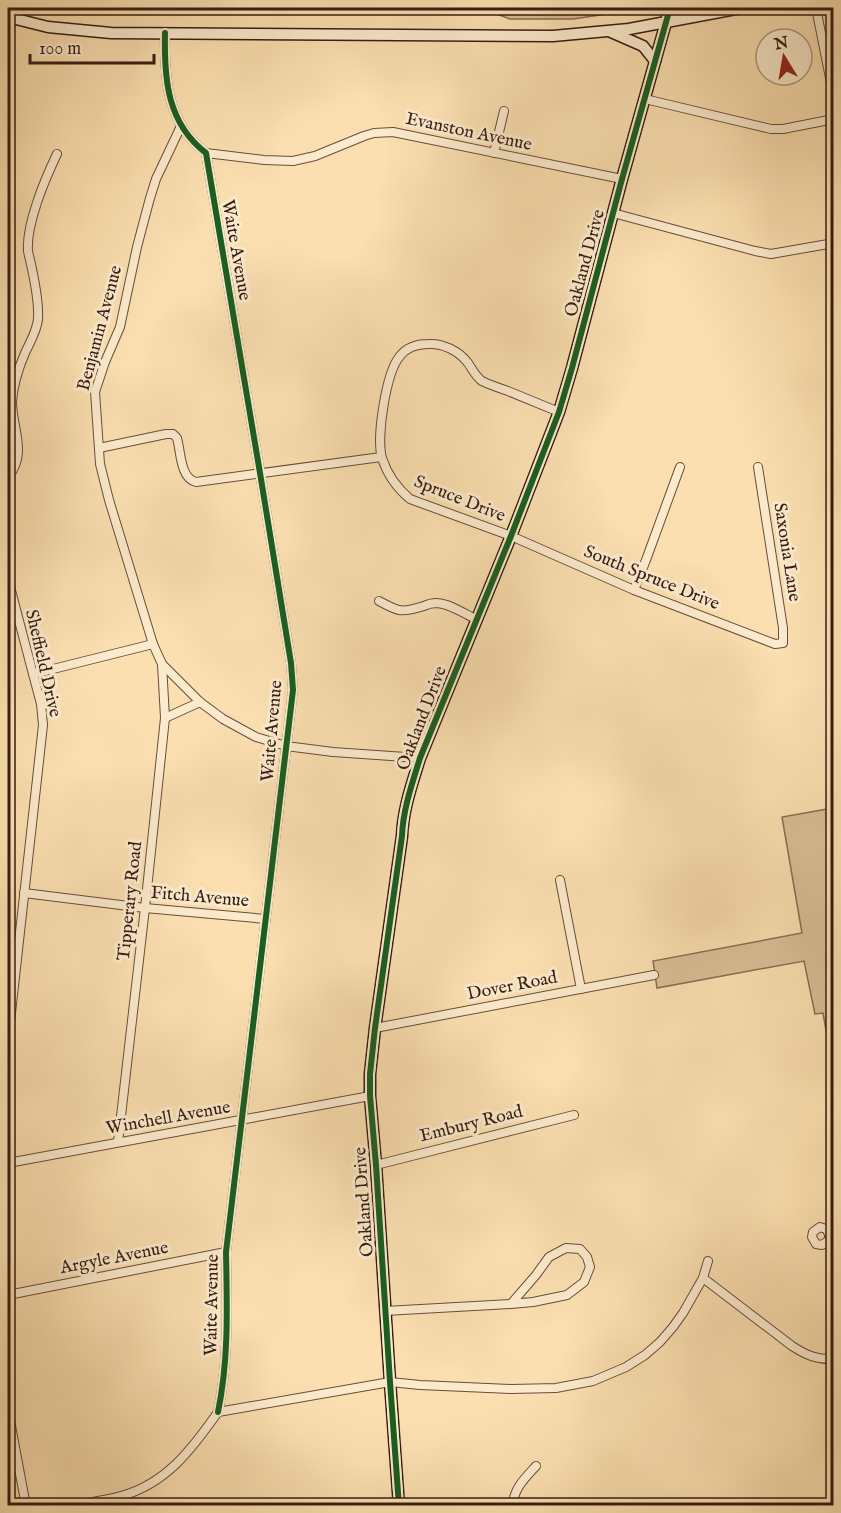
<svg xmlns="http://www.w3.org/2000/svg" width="841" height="1513" viewBox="0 0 841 1513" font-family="'IM FELL English',serif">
<rect width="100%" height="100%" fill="#fbdfb0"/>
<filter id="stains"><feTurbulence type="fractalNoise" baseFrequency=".00333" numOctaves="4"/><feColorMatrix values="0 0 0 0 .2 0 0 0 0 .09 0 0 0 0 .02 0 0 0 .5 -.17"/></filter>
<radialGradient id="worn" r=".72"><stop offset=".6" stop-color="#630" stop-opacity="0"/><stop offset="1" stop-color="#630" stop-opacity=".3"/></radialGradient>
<g fill="#d9be95" stroke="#876e54" stroke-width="1.5">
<path d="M481,8H637L614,13L573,19H510Z"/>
<path d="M833,808V1071L823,1013L815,1014L804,961L657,988L653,961L802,933L782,817Z"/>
</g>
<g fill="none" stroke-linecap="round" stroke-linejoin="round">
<defs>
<g id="street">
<path d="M816,8L834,98"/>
<path d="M165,33C164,79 167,123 206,153L260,473L291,663L293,690L226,1252C227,1306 229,1359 218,1412"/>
<path d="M645,99L771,129H783L834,119"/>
<path d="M181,126L156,179L150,198L137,247L120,327L105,362L95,392L100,464L109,500L153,644L162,664L200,702L223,719L256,737L286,746L333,752L420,758"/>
<path d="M206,153L264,160L293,161L315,156L364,136L374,133L393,132L622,179"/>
<path d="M494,153L504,111"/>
<path d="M613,213L755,251L771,254L834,243"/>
<path d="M559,412C542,405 525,398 508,391C499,388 490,385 482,381C476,377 472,369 468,363C459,351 443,343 428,344C417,344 407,347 400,356C386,372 376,438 382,458C387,474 397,488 410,499L511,536L634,590L775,644L783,643V628L758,467"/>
<path d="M99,448L166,434H173L177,438C181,452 180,478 196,482L381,457"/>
<path d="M8,477C28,454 12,428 12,402C13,386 19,367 25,353C30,342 37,331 38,319C39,304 35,283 32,269C31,263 29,257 28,251C26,224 45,179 57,154"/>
<path d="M8,579L33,674L41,704L43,725L8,1040"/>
<path d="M634,590L646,560L680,467"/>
<path d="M379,601C399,612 401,613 424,606C428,604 433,603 437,603C451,604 465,614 477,620"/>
<path d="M33,674L153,644"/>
<path d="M165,718L200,702"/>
<path d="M560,880L581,989"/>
<path d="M24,893L145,908L266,919"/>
<path d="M375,1028L654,975"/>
<path d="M118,1142L145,908L165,718L162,664"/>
<path d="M8,1163L370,1096"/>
<path d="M376,1165L574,1115"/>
<path d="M829,1240V1234L826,1229L820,1227L813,1232L812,1237L816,1244L822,1245L829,1240H834"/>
<path d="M703,1278L792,1346C806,1355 817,1360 834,1359"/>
<path d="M8,1295L226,1252"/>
<path d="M385,1311L511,1304L536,1275L549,1257L566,1248L580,1249L587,1257L590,1267L584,1282L567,1295L533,1302L511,1304"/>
<path d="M8,1410L26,1506"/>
<path d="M75,1506C90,1502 106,1500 121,1496C166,1484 192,1449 218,1412L390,1382L420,1385L511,1389L556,1388L593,1381L626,1367L645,1355L660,1342L673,1327L683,1313L703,1278L708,1261"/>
<path d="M513,1506C513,1489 525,1478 536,1466"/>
</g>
<g id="secondary">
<path d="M8,17L48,27L111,33L553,36L629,29L741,8"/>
<path d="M611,32L643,46L655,61"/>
<path d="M399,1506L390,1382L376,1165L370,1096V1074L375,1028L402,836C403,809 412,784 420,758L511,536L559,412L572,368L622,179L670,8"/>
</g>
</defs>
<use href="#street" stroke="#664e3b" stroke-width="10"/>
<use href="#secondary" stroke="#351d14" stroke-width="13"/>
<use href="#street" stroke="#fceacc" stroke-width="8"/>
<use href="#secondary" stroke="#fceacc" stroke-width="10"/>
<defs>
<g id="cycleway">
<path d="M165,33C164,79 167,123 206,153L260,473L291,663L293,690L226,1252C227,1306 229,1359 218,1412"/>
<path d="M399,1506L390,1382L376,1165L370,1096V1074L375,1028L402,836C403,809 412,784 420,758L511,536L559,412L572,368L622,179L670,8"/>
</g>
</defs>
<use href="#cycleway" stroke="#fceacc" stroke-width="10"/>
<use href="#cycleway" stroke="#1b5e20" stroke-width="6"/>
</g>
<g text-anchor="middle" stroke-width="6" stroke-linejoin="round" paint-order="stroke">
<g font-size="18" fill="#351d14" stroke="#fceacc">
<text transform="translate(469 131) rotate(12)" y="6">Evanston Avenue</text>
<text transform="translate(237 250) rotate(80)" y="6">Waite Avenue</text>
<text transform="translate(584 263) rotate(-75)" y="6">Oakland Drive</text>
<text transform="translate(99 328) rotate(-75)" y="6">Benjamin Avenue</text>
<text transform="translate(460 498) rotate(22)" y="6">Spruce Drive</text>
<text transform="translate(788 552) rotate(81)" y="6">Saxonia Lane</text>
<text transform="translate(652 577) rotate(22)" y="6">South Spruce Drive</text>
<text transform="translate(44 663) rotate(77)" y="6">Sheffield Drive</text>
<text transform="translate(421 718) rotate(-69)" y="6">Oakland Drive</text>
<text transform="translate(271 731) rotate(-85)" y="6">Waite Avenue</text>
<text transform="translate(200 896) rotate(5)" y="6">Fitch Avenue</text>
<text transform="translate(129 901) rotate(-84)" y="6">Tipperary Road</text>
<text transform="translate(512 985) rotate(-11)" y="6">Dover Road</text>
<text transform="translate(168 1117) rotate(-10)" y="6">Winchell Avenue</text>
<text transform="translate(471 1123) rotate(-14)" y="6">Embury Road</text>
<text transform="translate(363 1202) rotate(-94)" y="6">Oakland Drive</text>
<text transform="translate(114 1257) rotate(-11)" y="6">Argyle Avenue</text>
<text transform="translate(211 1305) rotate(-89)" y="6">Waite Avenue</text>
</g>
</g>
<rect width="841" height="1513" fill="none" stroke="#fbdfb0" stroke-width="30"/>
<rect x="9" y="9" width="823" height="1495" fill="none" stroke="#351d14" stroke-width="3"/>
<rect x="15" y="15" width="811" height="1483" fill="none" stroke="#351d14" stroke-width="1.5"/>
<g transform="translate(784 57) rotate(349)"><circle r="28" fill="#fceacc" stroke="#ac9882" stroke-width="1.5"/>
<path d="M0-4.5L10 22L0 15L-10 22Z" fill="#8f2418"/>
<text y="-9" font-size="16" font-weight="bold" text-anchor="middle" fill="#351d14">N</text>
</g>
<path d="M30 54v9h124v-9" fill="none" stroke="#351d14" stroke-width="3"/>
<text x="39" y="54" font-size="18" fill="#351d14" stroke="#fceacc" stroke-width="4.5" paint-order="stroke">100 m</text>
<rect width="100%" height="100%" filter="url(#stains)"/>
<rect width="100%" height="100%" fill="url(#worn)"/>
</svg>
